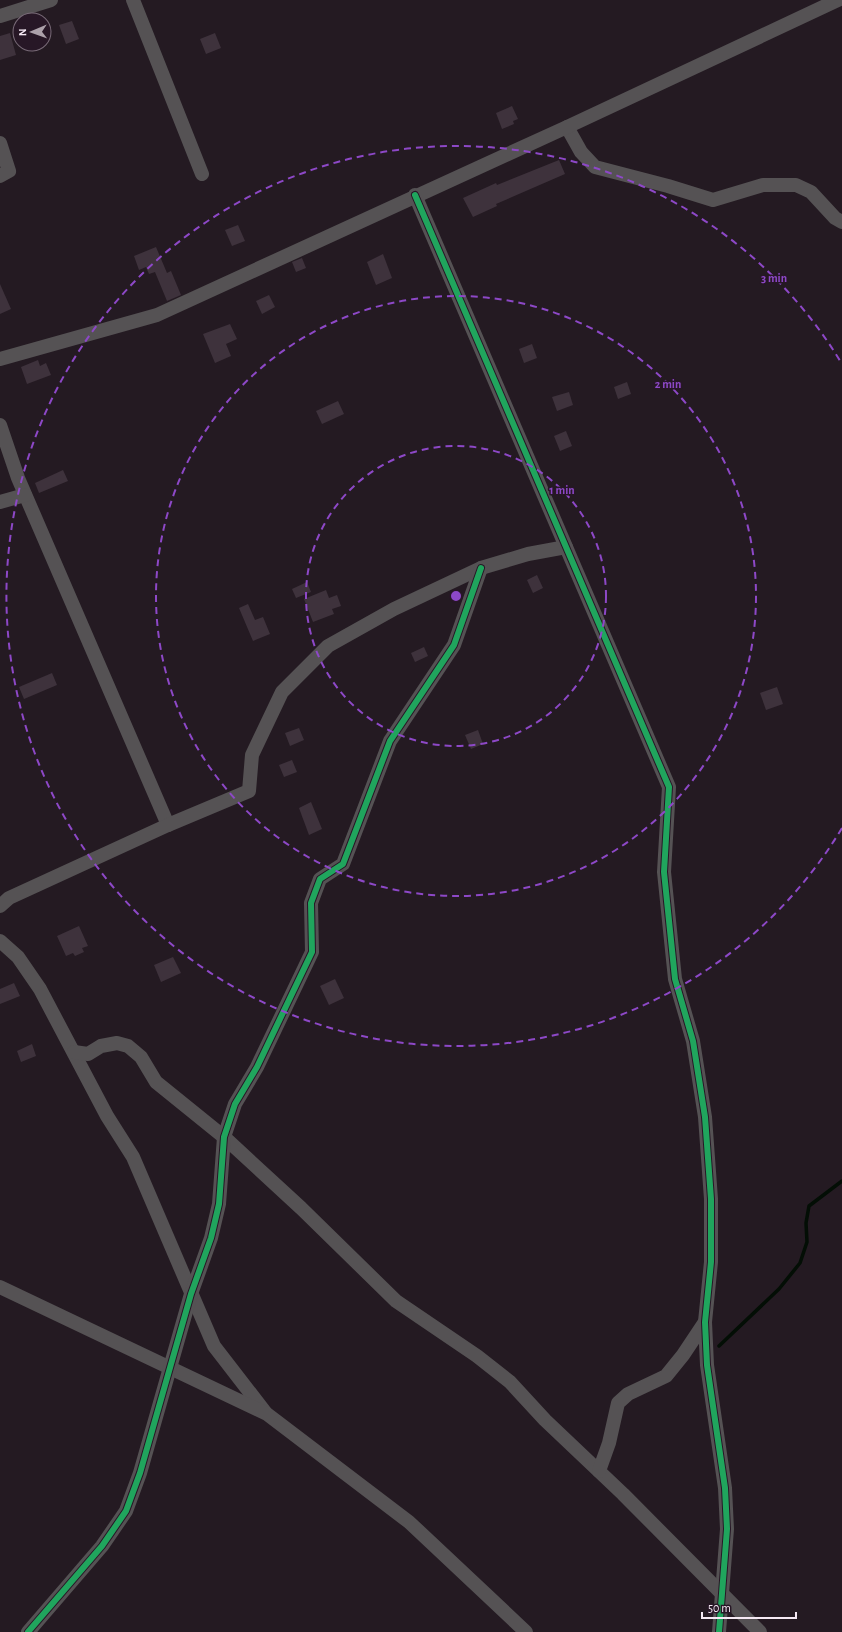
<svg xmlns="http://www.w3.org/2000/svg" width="842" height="1632" viewBox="0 0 842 1632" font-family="'Alegreya Sans',sans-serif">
<rect width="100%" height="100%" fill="#241a22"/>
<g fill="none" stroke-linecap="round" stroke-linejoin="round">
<path stroke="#030e05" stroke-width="3.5" d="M719,1346L779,1289L800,1263L807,1242L806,1223L809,1206L842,1181"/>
</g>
<g fill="#3e323c">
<path d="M72,21L79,39L66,44L59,25Z"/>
<path d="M10,33L16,55L0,60V36Z"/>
<path d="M215,33L221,48L206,54L200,39Z"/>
<path d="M512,106L518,119L513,121L514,124L502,129L496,113Z"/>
<path d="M559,160L565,174L496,204L497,206L473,217L463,198L496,183L497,185Z"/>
<path d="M238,225L245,241L232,246L225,230Z"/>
<path d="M156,247L167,273L171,271L181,295L167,301L155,272L149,274L146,267L139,270L134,256Z"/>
<path d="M383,254L392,278L376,285L367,262Z"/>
<path d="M302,258L306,268L296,272L292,262Z"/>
<path d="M0,284L11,309L0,314Z"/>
<path d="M269,295L275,307L262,314L256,301Z"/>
<path d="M230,324L237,339L226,344L231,356L215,363L203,334Z"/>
<path d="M532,344L537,358L524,363L519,349Z"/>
<path d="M38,360L40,366L46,363L51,375L27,384L21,367Z"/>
<path d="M627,382L631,394L618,399L614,387Z"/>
<path d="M569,392L573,405L557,411L552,397Z"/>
<path d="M338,401L344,414L322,424L316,411Z"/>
<path d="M566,431L572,446L560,451L554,436Z"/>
<path d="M63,470L68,481L39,493L35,483Z"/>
<path d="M537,575L543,588L533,593L527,580Z"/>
<path d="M307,582L311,592L296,598L292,589Z"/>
<path d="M326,590L329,598L337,595L341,606L332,609L334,614L313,622L304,599Z"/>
<path d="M248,604L255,620L263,617L270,634L253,641L239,608Z"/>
<path d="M424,647L428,656L415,662L411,653Z"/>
<path d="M52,673L57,685L24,699L19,687Z"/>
<path d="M777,687L783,704L766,710L760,693Z"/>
<path d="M299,728L304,740L290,746L285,733Z"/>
<path d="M478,730L483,744L471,749L465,735Z"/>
<path d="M292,760L297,772L284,777L279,765Z"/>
<path d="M311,802L322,829L309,835L299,808Z"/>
<path d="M79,926L88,946L82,948L84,952L75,956L73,953L66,956L57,936Z"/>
<path d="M173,957L181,973L161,982L154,965Z"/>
<path d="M335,979L344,998L329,1005L320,986Z"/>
<path d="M14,983L20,996L0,1004V989Z"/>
<path d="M32,1044L36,1056L21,1062L17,1051Z"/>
</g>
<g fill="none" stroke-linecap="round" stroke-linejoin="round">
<g stroke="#555254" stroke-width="14">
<path d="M133,0L202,174"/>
<path d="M0,16L51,0"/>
<path d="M567,127L581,152L595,167L668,186L713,200L763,185H796L811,192L835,218L842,222"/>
<path d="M0,143L9,171L0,176"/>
<path d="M415,195L669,787L664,872L675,979L693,1041L705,1117L711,1199V1262L705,1322L707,1365L725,1488L727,1529L719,1632"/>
<path d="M0,359L157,315L567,127L838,0"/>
<path d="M0,425L18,478L168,825"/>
<path d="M0,502L25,495"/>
<path d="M0,906L9,898L168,825L249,791L252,755L282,692L328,646L394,609L481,568L528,554L566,547"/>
<path d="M0,941L18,957L40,989L107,1116L133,1157L214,1346L265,1412"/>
<path d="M74,1052L88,1054L101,1046L117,1043L128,1046L141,1057L156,1082L224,1137L301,1208L396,1301L477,1356L510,1382L545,1420L623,1494L760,1632"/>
<path d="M0,1287L267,1414L409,1522L526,1632"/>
<path d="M599,1471L609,1443L618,1403L628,1394L666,1376L683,1355L705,1322"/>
<path d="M28,1632L102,1546L126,1511L140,1473L191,1294L211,1238L219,1204L224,1137L235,1104L257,1067L312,952L311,903L320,879L343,864L390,741L454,645L481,568"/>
</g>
<defs>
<g id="cycleway">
<path d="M415,195L669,787L664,872L675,979L693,1041L705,1117L711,1199V1262L705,1322L707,1365L725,1488L727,1529L719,1632"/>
<path d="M28,1632L102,1546L126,1511L140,1473L191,1294L211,1238L219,1204L224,1137L235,1104L257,1067L312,952L311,903L320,879L343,864L390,741L454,645L481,568"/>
</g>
</defs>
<use href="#cycleway" stroke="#271726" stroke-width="8"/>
<use href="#cycleway" stroke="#20a55d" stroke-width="6"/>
</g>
<g fill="none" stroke="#8d48c7" stroke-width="2" stroke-dasharray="7 5">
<circle cx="456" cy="596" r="150"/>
<circle cx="456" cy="596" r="300"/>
<path d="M842 828A450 450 0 1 1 842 364"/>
</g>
<circle cx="456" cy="596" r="6" fill="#8d48c7" stroke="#271726" stroke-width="2"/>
<g font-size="12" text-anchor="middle" font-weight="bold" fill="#8d48c7" stroke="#271726" stroke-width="3" stroke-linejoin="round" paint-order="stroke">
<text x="774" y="282">3 min</text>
<text x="668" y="388">2 min</text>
<text x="562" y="494">1 min</text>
</g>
<g transform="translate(32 32) rotate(268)"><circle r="19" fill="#271726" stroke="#796b78"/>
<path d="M0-3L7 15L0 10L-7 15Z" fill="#aca1aa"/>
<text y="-6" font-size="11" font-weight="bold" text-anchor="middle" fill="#f5e9f4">N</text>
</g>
<path d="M702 1612v6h94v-6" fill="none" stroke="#f5e9f4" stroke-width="2"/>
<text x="708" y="1612" font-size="12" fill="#f5e9f4" stroke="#271726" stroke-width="3" paint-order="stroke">50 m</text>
</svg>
